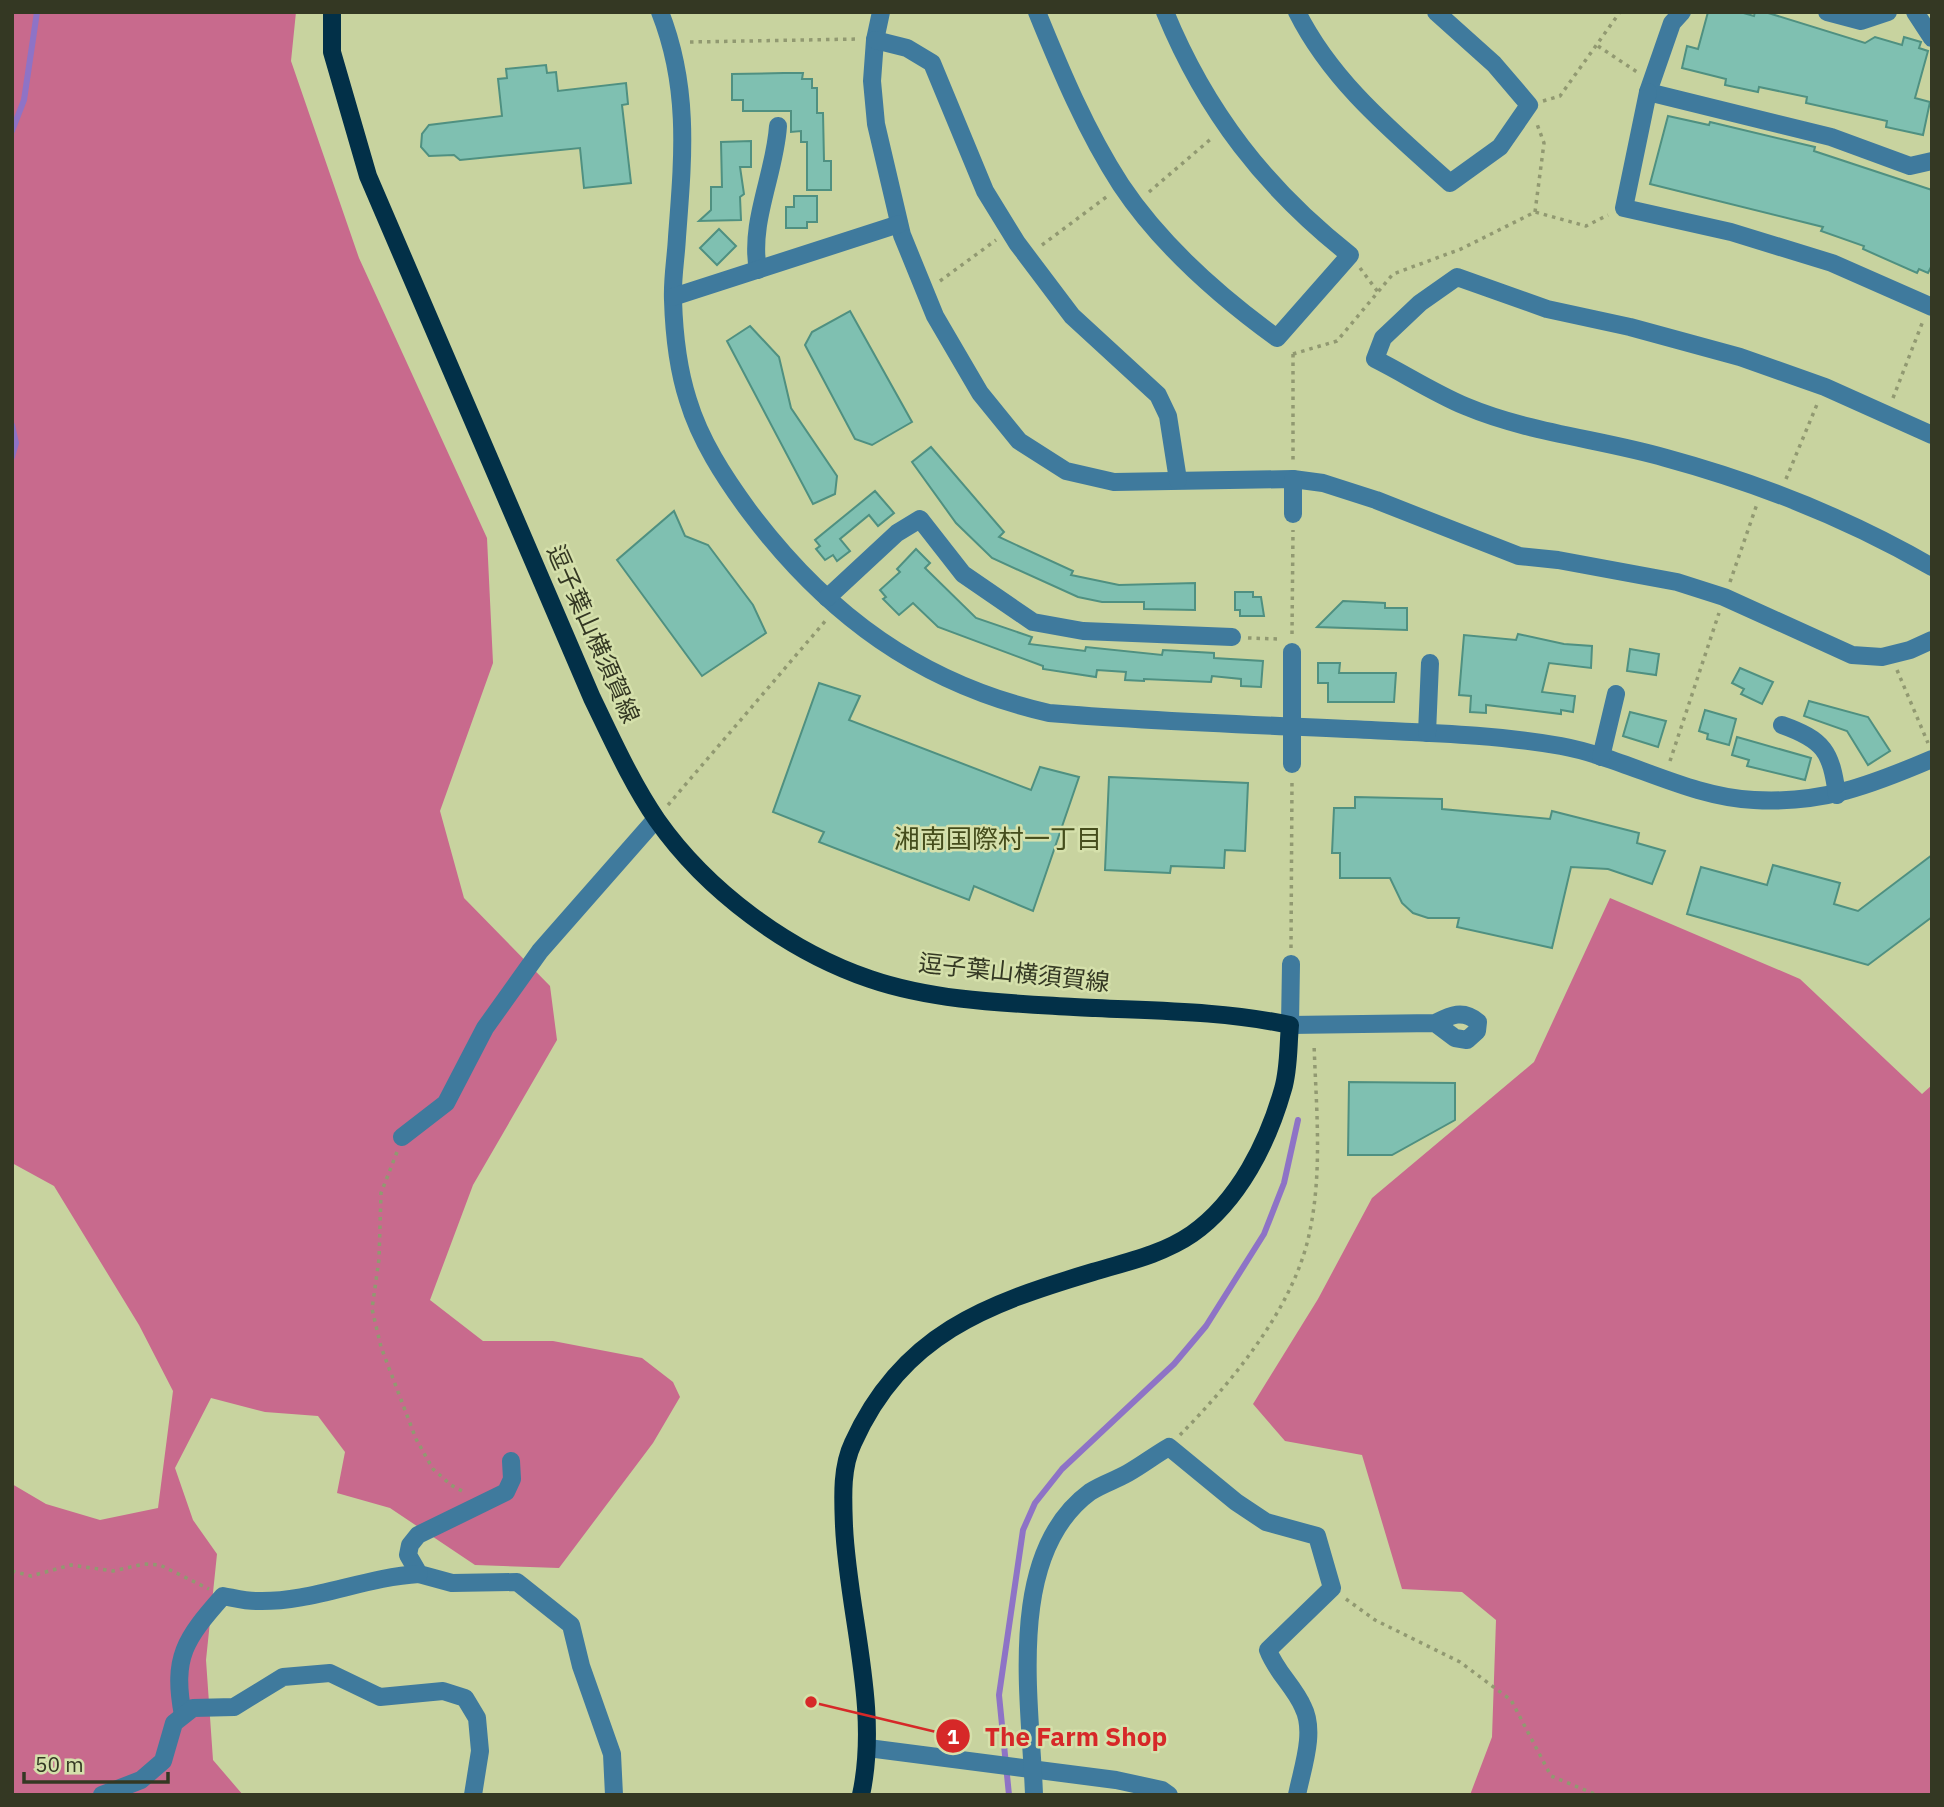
<svg xmlns="http://www.w3.org/2000/svg" width="1944" height="1807" viewBox="0 0 1944 1807" font-family="'IBM Plex Sans','Noto Sans JP',sans-serif">
<rect width="100%" height="100%" fill="#c8d39f"/>
<g fill="#c86a8d">
<path d="M12,12H296L291,61L359,258L487,538L493,663L440,811L464,898L550,986L557,1040L473,1185L430,1300L483,1341H553L642,1358L673,1382L680,1397L653,1443L559,1568L475,1565L390,1508L337,1493L345,1452L318,1416L265,1412L211,1398L175,1468L193,1520L217,1554L206,1660L213,1760L243,1795H12V1484L46,1504L100,1520L158,1508L173,1391L139,1325L54,1186L12,1163Z"/>
<path d="M1610,898L1800,979L1922,1094L1932,1085V1795H1470L1492,1737L1496,1620L1462,1592L1402,1589L1362,1455L1285,1441L1253,1404L1318,1299L1372,1198L1534,1062Z"/>
</g>
<g fill="none" stroke-linecap="round" stroke-linejoin="round">
<g stroke="#8e73c6" stroke-width="6">
<path d="M12,131L24,100L37,12"/>
<path d="M12,425L16,443L12,457"/>
<path d="M1009,1795L999,1695L1023,1530L1035,1503L1062,1469L1174,1364L1206,1326L1264,1234L1284,1183L1298,1120"/>
</g>
</g>
<g fill="#7fc0b1" stroke="#4f9081" stroke-width="2">
<path d="M1708,12H1740L1754,16L1755,12H1765L1865,43L1875,37L1902,45L1904,37L1921,42L1919,48L1928,51L1915,98L1930,102L1923,135L1886,127L1887,121L1806,103L1807,97L1759,87L1758,92L1725,85L1726,79L1682,68L1687,46L1698,49Z"/>
<path d="M546,65L547,73L556,72L558,91L626,83L628,104L622,105L631,183L584,188L580,148L460,160L454,155L429,156L421,147L422,134L429,125L502,116L498,79L507,78L506,69Z"/>
<path d="M784,73H803L802,79H812V88H817V113H823L824,161H831V190H807V142H801V131L791,132V111H743V100H732V74Z"/>
<path d="M1668,116L1709,125L1710,122L1815,147L1814,151L1932,190V265L1928,273L1919,269L1917,273L1863,249L1864,246L1821,231L1823,227L1650,184Z"/>
<path d="M751,141V167H740L744,194L740,197L741,220L699,221L711,210V187H722L721,142Z"/>
<path d="M794,196H817V222H807V228H786V207H794Z"/>
<path d="M719,229L736,246L717,265L700,248Z"/>
<path d="M850,311L912,422L872,445L855,439L805,345L812,332Z"/>
<path d="M750,326L779,357L791,408L837,476L835,494L813,504L727,341Z"/>
<path d="M931,447L1004,532L999,537L1073,571L1071,575L1119,585L1195,583V610L1144,609V602H1102L1078,597L992,558L956,523L912,462Z"/>
<path d="M875,491L894,513L878,526L869,515L840,539L850,551L837,561L833,555L825,560L816,549L820,546L815,540Z"/>
<path d="M674,511L685,536L708,545L753,605L766,633L702,676L617,560Z"/>
<path d="M916,549L930,563L925,568L976,618L1032,637L1029,644L1085,651L1086,647L1162,655L1163,650L1214,653V658L1263,661L1261,687L1241,686V679L1212,676L1211,682L1144,679V681L1125,680L1126,672L1097,670L1096,677L1043,669V666L938,627L913,603L899,615L883,599L886,597L880,590L900,572L897,569Z"/>
<path d="M1235,592H1253V597H1261L1264,616H1240V610H1235Z"/>
<path d="M1343,601L1385,603V608H1407V630L1317,627Z"/>
<path d="M1518,634L1564,644L1592,646L1591,668L1549,663L1542,692L1575,696L1573,712L1561,710V714L1486,705V713L1470,712L1471,696L1459,695L1464,635L1516,640Z"/>
<path d="M1630,649L1659,654L1656,675L1627,671Z"/>
<path d="M1318,663H1340L1339,673H1396L1394,702H1328V683H1318Z"/>
<path d="M1740,668L1773,682L1762,704L1741,694L1744,689L1732,683Z"/>
<path d="M819,683L860,696L849,720L1031,790L1040,767L1079,777L1033,911L974,886L969,900L819,842L824,832L773,812Z"/>
<path d="M1809,701L1868,717L1890,751L1868,765L1847,731L1804,716Z"/>
<path d="M1705,710L1736,719L1729,745L1707,739L1708,734L1699,731Z"/>
<path d="M1630,712L1666,721L1658,747L1623,736Z"/>
<path d="M1737,737L1811,758L1805,780L1747,766L1749,760L1732,755Z"/>
<path d="M1109,777L1248,783L1245,851L1225,850L1224,868L1171,866L1170,873L1105,870Z"/>
<path d="M1355,797L1442,799V809L1550,819L1552,811L1639,833L1637,843L1665,851L1652,884L1608,869L1571,867L1552,948L1457,927L1459,918H1428L1413,913L1402,903L1390,878H1340V853H1332L1334,808H1355Z"/>
<path d="M1932,855V917L1868,965L1687,914L1701,867L1767,885L1773,865L1840,883L1834,904L1858,911Z"/>
<path d="M1349,1082L1455,1083V1120L1392,1155H1348Z"/>
</g>
<g fill="none" stroke-linecap="round" stroke-linejoin="round">
<g stroke="#919971" stroke-width="3.5" stroke-dasharray="3.5 5" stroke-linecap="butt">
<path d="M690,42L859,39"/>
<path d="M1598,46L1637,72"/>
<path d="M1543,101L1560,96L1620,12"/>
<path d="M1149,192L1212,138"/>
<path d="M1535,212L1544,143L1537,124"/>
<path d="M1042,245L1109,195"/>
<path d="M1360,268L1378,292"/>
<path d="M940,281L996,240"/>
<path d="M1293,354L1337,341L1393,274L1461,249L1535,212L1586,226L1608,215"/>
<path d="M1293,354V462"/>
<path d="M1893,398L1923,321"/>
<path d="M1786,479L1818,402"/>
<path d="M1730,582L1757,504"/>
<path d="M1292,634L1293,530"/>
<path d="M1248,638L1279,639"/>
<path d="M1897,670L1928,743"/>
<path d="M1670,761L1719,613"/>
<path d="M668,805L827,619"/>
<path d="M1291,948L1292,780"/>
<path d="M397,1152L381,1193L379,1259L372,1309L381,1347L416,1439L433,1469L451,1485L464,1492"/>
<path d="M1180,1435C1231,1383 1293,1309 1309,1235C1323,1172 1316,1107 1314,1043"/>
<path d="M12,1571L31,1576L71,1565L113,1571L144,1564L160,1565L209,1589"/>
<path d="M1346,1599L1375,1620L1460,1662L1511,1700L1551,1776L1597,1795"/>
</g>
<g stroke="#3f7a9d" stroke-width="18">
<path d="M660,12C690,88 683,158 677,237C676,258 672,279 673,300C674,333 678,369 688,400C700,440 724,477 749,511C827,615 921,684 1049,713C1156,722 1264,725 1371,730C1434,733 1499,735 1561,746C1626,758 1688,797 1754,800C1822,804 1871,785 1932,759"/>
<path d="M881,12L875,40L872,81L876,124L902,235L935,316L980,393L1019,441L1066,471L1114,482L1293,479L1323,483L1376,500L1519,556L1558,560L1677,582L1724,597L1852,655L1882,657L1910,650L1932,640"/>
<path d="M1037,12C1061,71 1086,131 1121,185C1161,245 1219,296 1277,338L1350,255C1266,189 1206,112 1165,12"/>
<path d="M1297,12C1332,82 1392,131 1450,183L1500,147L1529,105L1494,64L1436,12"/>
<path d="M1682,12L1672,23L1648,92L1831,137L1910,166L1932,161"/>
<path d="M1827,12L1861,21L1888,12"/>
<path d="M1915,12L1932,38"/>
<path d="M875,40L907,48L932,63L985,191L1017,243L1072,316L1158,395L1168,416L1178,480"/>
<path d="M1648,92L1624,208L1731,232L1832,263L1932,307"/>
<path d="M758,270C749,222 775,174 778,126"/>
<path d="M673,297L899,224"/>
<path d="M1932,435L1825,387L1740,357L1630,327L1547,309L1457,277L1420,303L1383,338L1375,359C1405,374 1434,393 1465,406C1529,433 1600,439 1666,458C1758,483 1849,519 1932,567"/>
<path d="M1293,514V479"/>
<path d="M827,598L897,533L920,519L963,574L1033,622L1083,631L1232,637"/>
<path d="M1782,725C1824,740 1831,751 1837,795"/>
<path d="M1427,733L1430,663"/>
<path d="M1601,757L1616,694"/>
<path d="M1292,764V652"/>
<path d="M1291,964L1290,1025L1435,1023C1451,1015 1463,1009 1478,1022L1477,1031L1467,1040L1455,1038L1435,1023"/>
<path d="M402,1137L446,1103L485,1028L540,951L656,819"/>
<path d="M511,1461L512,1479L506,1492L418,1535L410,1545L408,1555L419,1574L452,1583L517,1582L571,1625L581,1666L612,1754L614,1795"/>
<path d="M183,1715C172,1657 185,1639 223,1596C234,1598 245,1601 256,1601C311,1603 364,1577 419,1574"/>
<path d="M868,1748L1116,1780L1162,1790L1169,1795"/>
<path d="M102,1795L141,1780L163,1761L174,1723L193,1708L234,1707L283,1677L330,1673L380,1697L443,1691L465,1698L477,1718L480,1751L473,1795"/>
<path d="M1034,1795C1031,1703 1004,1555 1090,1492C1102,1484 1116,1480 1128,1473C1142,1465 1155,1455 1169,1447L1236,1502L1266,1522L1317,1536L1332,1588L1268,1650C1276,1672 1294,1686 1303,1707C1316,1732 1302,1769 1297,1795"/>
</g>
<path stroke="#023048" stroke-width="18" d="M332,12V52L368,176L592,698C612,739 631,782 657,820C707,891 788,951 870,979C934,1001 1008,1003 1074,1007C1147,1011 1219,1010 1290,1025C1288,1046 1289,1069 1283,1089C1268,1142 1239,1201 1192,1234C1163,1254 1127,1262 1093,1272C986,1304 902,1334 853,1443C841,1468 843,1499 844,1526C848,1614 880,1707 861,1795"/>
</g>
<g text-anchor="middle" stroke-width="5" stroke-linejoin="round" paint-order="stroke">
<g font-size="24" fill="#343823" stroke="#d5e0ab">
<text transform="translate(593 634) rotate(66)" y="8">逗子葉山横須賀線</text>
<text transform="translate(1014 973) rotate(6)" y="8">逗子葉山横須賀線</text>
</g>
<g font-size="26" fill="#454d1c" stroke="#d5e0ab">
<text x="998" y="848">湘南国際村一丁目</text>
</g>
</g>
<path fill="none" stroke="#d62828" stroke-width="2.5" d="M811 1702L953 1736"/>
<g fill="#d62828" stroke="#d5e0ab" stroke-width="2.5">
<circle cx="811" cy="1702" r="7"/>
<circle cx="953" cy="1736" r="18"/>
</g>
<g font-size="21" text-anchor="middle" font-weight="bold" fill="#fff">
<text x="953" y="1744">1</text>
</g>
<g font-size="26" text-anchor="middle" font-weight="bold" fill="#d62828" stroke="#d5e0ab" stroke-width="5" stroke-linejoin="round" paint-order="stroke">
<text x="1076" y="1746">The Farm Shop</text>
</g>
<rect width="1944" height="1807" fill="none" stroke="#343823" stroke-width="28"/>
<path d="M24 1772v10h144v-10" fill="none" stroke="#343823" stroke-width="3.5"/>
<text x="35" y="1772" font-size="21" fill="#343823" stroke="#d5e0ab" stroke-width="5" paint-order="stroke">50 m</text>
</svg>
